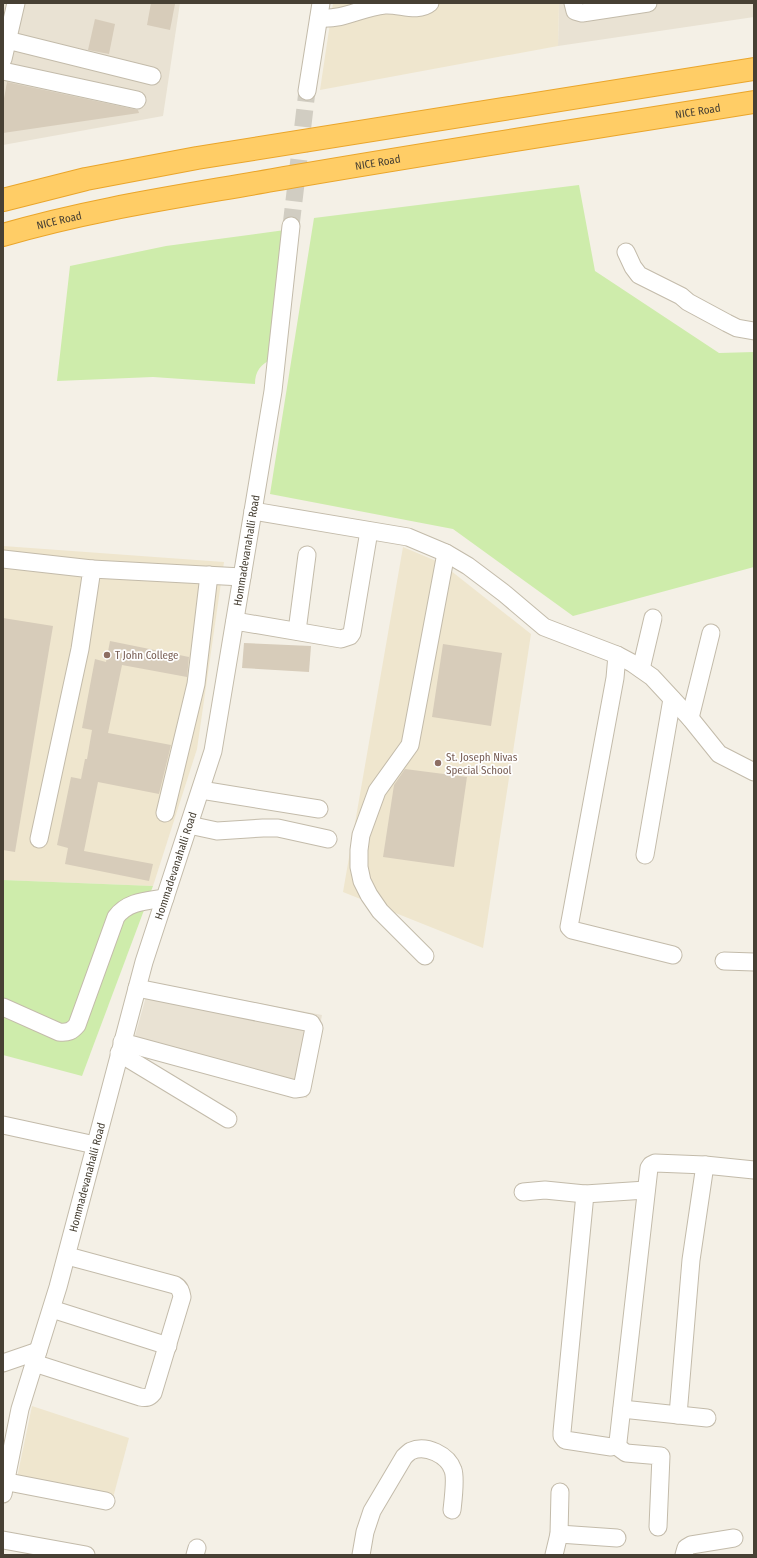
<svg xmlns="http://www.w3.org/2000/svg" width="757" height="1558" viewBox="0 0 757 1558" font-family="'Fira Sans Condensed',sans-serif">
<rect width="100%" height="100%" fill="#f4f0e6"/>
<g fill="#e9e2d3">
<path d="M3,3H180L163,116L3,145Z"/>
<path d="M559,3H754V17L558,46Z"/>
<path d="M150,982L322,1015L307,1098L132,1047Z"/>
</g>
<g fill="#efe6ce">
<path d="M333,3H559L558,46L320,90Z"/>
<path d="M3,546L224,562L197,749L153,886L3,880Z"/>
<path d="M403,547L441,563L531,634L483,948L343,892Z"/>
<path d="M32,1406L129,1438L110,1509L14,1492Z"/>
</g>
<g fill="#ceecab">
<path d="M579,185L595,271L719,353L754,352V567L573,616L453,529L270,494L314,218Z"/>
<path d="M285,230L272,359C261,364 255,371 255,384L153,377L57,381L70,266L166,246Z"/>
<path d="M3,880L153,886L82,1076L3,1055Z"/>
</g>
<g fill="#d7ccba">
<path d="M151,3L175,4L170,30L147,25Z"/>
<path d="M95,19L115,24L109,54L88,50Z"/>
<path d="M7,82L138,110L139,113L3,133V104Z"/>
<path d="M3,618L53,626L15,852L3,850Z"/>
<path d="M110,641L189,657L187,677L122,665L108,733L171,745L159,794L98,782L84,851L153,864L149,881L65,864L68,848L57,845L71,777L81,779L85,759H87L92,730L82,728L95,659L106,662Z"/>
<path d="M244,643L311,646L309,672L242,668Z"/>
<path d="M443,644L502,653L491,726L432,717Z"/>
<path d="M405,769L467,777L454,867L383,857L394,785Z"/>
</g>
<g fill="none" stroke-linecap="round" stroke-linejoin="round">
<path stroke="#d1cdc2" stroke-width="17" stroke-dasharray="17 8" stroke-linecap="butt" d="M291,226L307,91"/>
<defs>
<g id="minor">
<path d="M573,3L575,11L582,13L648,3"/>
<path d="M319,18C346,20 361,7 385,5C400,4 418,13 430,3"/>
<path d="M7,40L152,76"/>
<path d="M3,59L16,3"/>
<path d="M3,71L137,100"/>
<path d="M307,91L321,3"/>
<path d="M626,252L633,267L639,275L681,296L688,302L727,323L737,328L754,331"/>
<path d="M253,511L408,537L446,553L468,566L505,594L544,627L617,655L632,663L652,677L690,718L719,754L754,772"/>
<path d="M3,559L92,569L80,649L39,839"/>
<path d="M92,569L242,577"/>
<path d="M235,621L341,639L350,636L352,633L369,531"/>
<path d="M297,631L307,555"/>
<path d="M617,655L615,678L569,927L572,930L673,955"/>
<path d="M641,669L653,618"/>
<path d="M690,718L711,633"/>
<path d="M201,790L319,809"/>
<path d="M165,813L196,684L209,575"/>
<path d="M189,825L217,831L263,828H278L328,839"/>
<path d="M645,855L672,699"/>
<path d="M425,956L380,911L369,895L362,881L359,867V850L361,835L377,791L410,745L446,553"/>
<path d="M724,961L754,962"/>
<path d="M3,1007L59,1032C68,1033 72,1031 77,1025L116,917C128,901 147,901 165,898"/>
<path d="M122,1042L295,1089L302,1088L314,1028L311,1023L137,988"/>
<path d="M119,1053L228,1119"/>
<path d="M3,1125L95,1145"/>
<path d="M523,1192L545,1190L585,1194L646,1190"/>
<path d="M585,1194L562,1432V1436L565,1440L611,1447L615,1445L618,1442L649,1168L651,1165L655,1163L705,1165L754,1170"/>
<path d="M58,1311L168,1346"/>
<path d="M3,1363L38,1351"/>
<path d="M34,1363L140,1397C146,1398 149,1398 153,1393L182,1297C181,1291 180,1288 175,1285L75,1258"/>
<path d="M622,1409L707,1418"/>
<path d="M678,1415L691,1260L705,1165"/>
<path d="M615,1445L626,1453L661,1456L658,1527"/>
<path d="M3,1481L106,1501"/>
<path id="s1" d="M3,1494L20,1409L58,1287L144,962L213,751L273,391L291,226"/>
<path d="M559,1534L617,1538"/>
<path d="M3,1540L86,1555"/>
<path d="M195,1555L197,1548"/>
<path d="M361,1555L365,1532L372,1511L404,1457C406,1455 409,1452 411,1451C426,1444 448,1455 453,1470C456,1478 453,1501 452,1510"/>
<path d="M554,1555L559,1534L560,1492"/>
<path d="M684,1555L686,1548L691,1545L734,1538"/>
</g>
<g id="highway">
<path d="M3,200L86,179L197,158L754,69"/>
<path id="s2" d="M3,235C91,209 183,196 273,180C433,152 594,128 754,102"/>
</g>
</defs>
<use href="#minor" stroke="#c3bbaa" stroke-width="19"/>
<use href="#highway" stroke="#eaa52a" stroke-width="24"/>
<use href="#minor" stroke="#fff" stroke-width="17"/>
<use href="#highway" stroke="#ffcd66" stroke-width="22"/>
</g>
<g fill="#8d6e63" stroke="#fff" stroke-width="1.5">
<circle cx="107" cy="655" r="4"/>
<circle cx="438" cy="763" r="4"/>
</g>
<g text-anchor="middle" stroke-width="3.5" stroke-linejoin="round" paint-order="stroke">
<g font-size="11" fill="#474034" stroke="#fff">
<text dy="4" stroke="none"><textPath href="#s2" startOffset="706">NICE Road</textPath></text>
<text dy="4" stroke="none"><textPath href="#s2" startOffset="382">NICE Road</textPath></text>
<text dy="4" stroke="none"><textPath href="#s2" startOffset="58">NICE Road</textPath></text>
<text dy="4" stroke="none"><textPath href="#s1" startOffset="976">Hommadevanahalli Road</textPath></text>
<text dy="4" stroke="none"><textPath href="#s1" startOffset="652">Hommadevanahalli Road</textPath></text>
<text dy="4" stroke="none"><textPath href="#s1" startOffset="328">Hommadevanahalli Road</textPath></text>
</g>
<g font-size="11" fill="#785e54" stroke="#fff" text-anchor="start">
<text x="115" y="659">T John College</text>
<text x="446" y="761">St. Joseph Nivas<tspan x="446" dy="13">Special School</tspan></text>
</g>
</g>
<rect width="757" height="1558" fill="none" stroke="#474034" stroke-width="8"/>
</svg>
